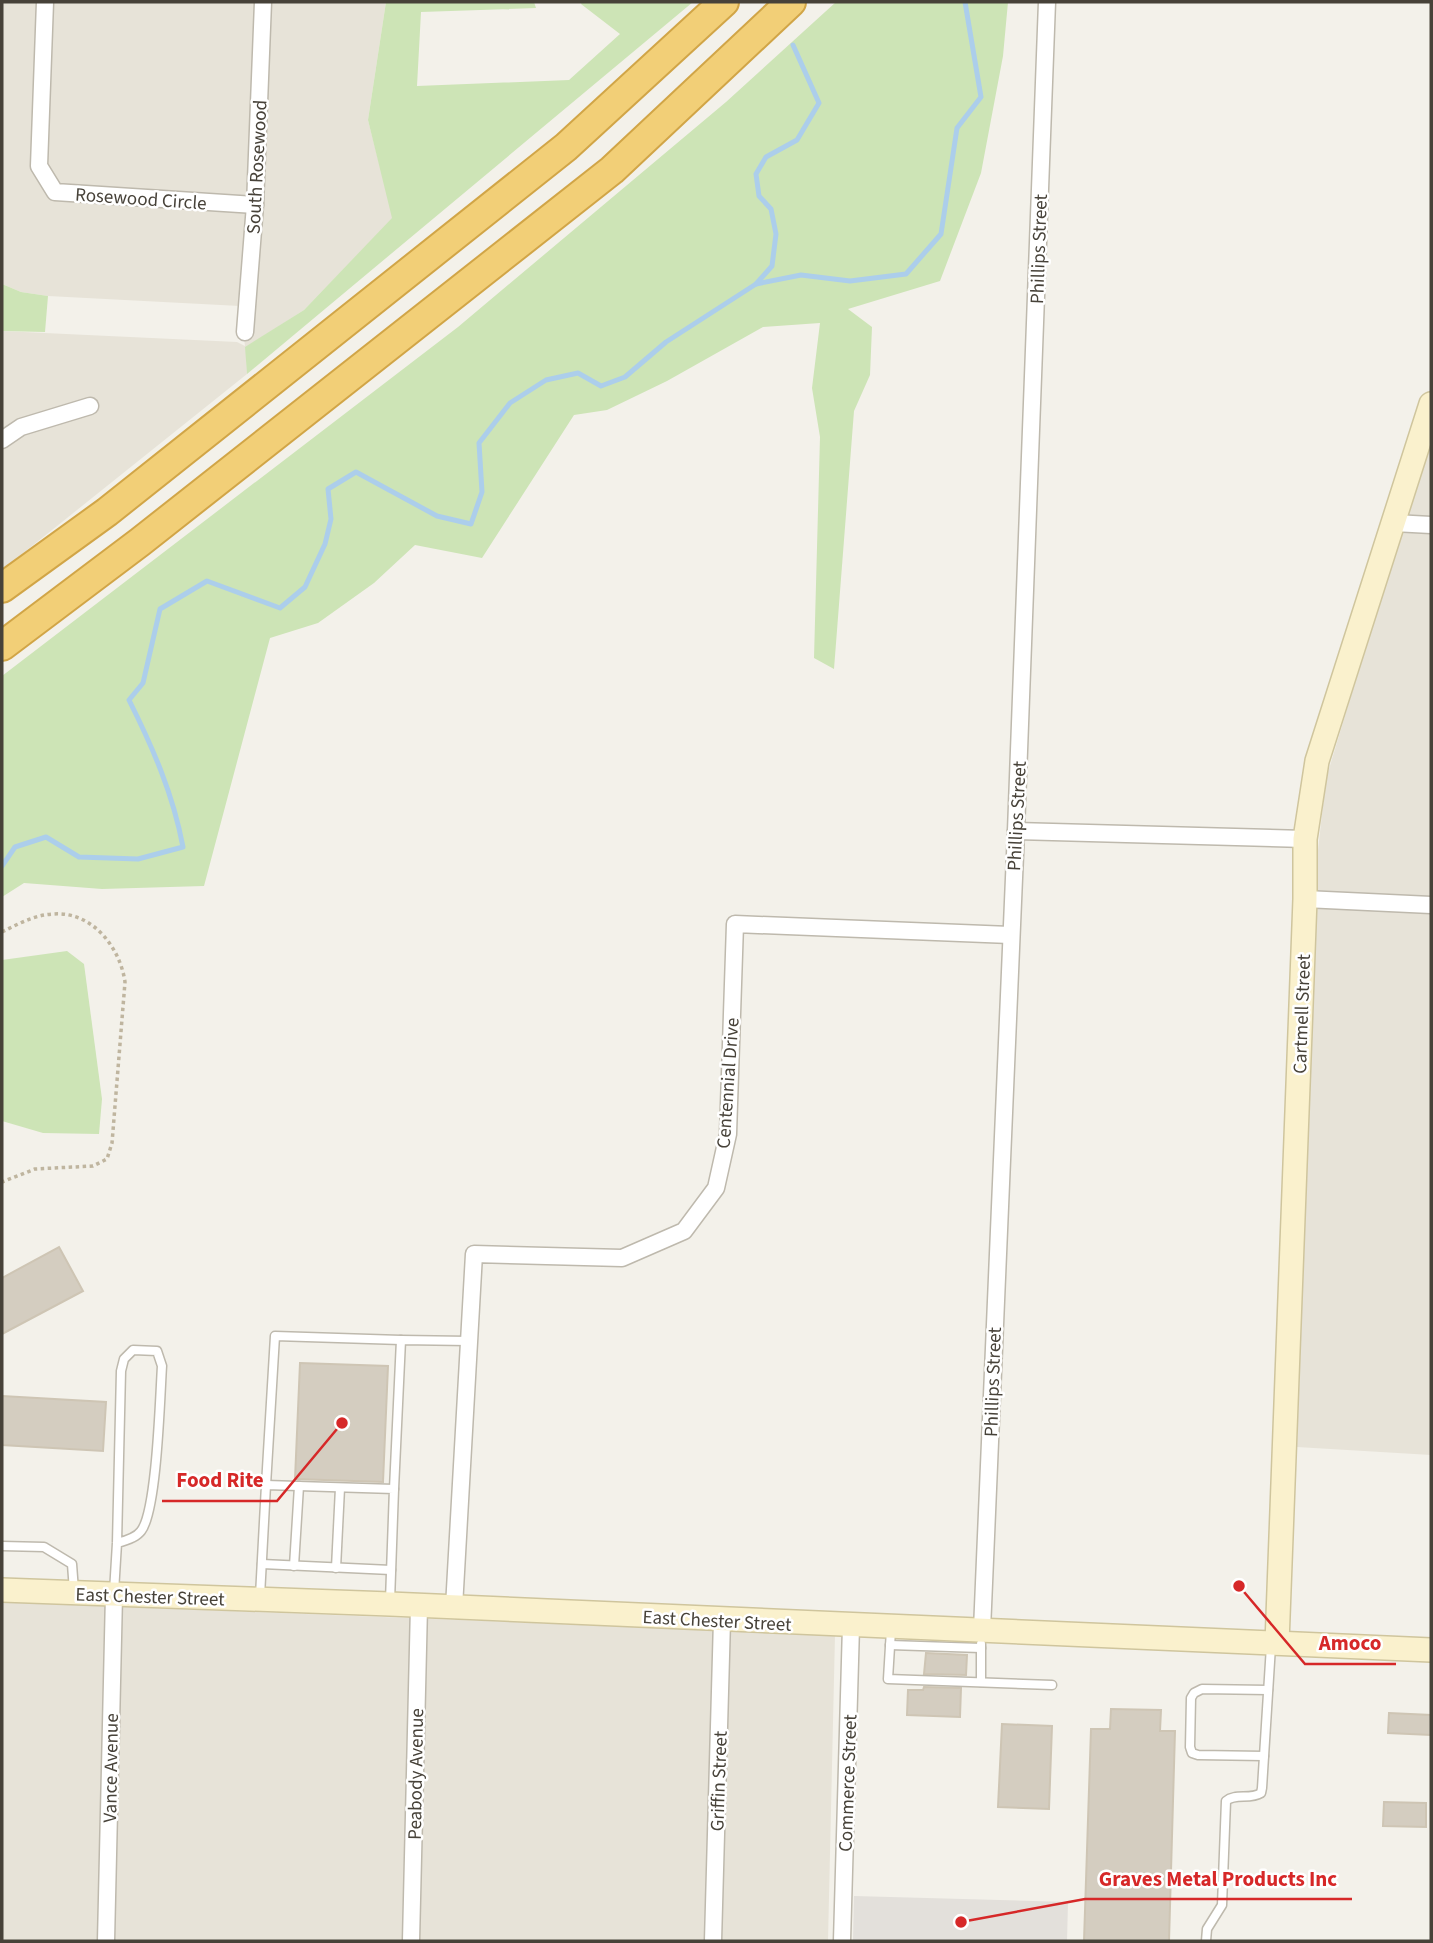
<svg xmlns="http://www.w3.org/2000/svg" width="1433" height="1943" viewBox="0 0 1433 1943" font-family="'Source Sans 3',sans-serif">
<rect width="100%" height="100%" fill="#f3f1ea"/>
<g fill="#e7e3d8">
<path d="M2,2H386L368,120L393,218L304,310L246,347L247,374L2,570V331L237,342L245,346L240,306L48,296L21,292L2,284Z"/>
<path d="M1431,431V1455L1297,1447L1318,850L1326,779Z"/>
<path d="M2,1602L835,1635L828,1941H2Z"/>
</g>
<path fill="#e3e0db" d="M854,1896L1068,1902L1067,1941H853Z"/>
<g fill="#cde4b6">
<path d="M386,2H534L536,8L421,12L417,86L569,80L620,34L581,4L582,2H693L247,374L245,347L304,310L392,218L368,120Z"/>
<path d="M836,2H1008L1003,56L981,173L940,281L848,309L872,327L870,375L854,411L834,669L814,658L820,437L812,388L820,323L763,327L667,381L607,410L574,415L482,558L415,545L374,583L318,623L270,638L204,886L102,889L24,883L2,897V676L458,327L726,102Z"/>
<path d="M2,284L21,292L48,296L45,332L2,331Z"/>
<path d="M67,951L84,964L102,1099L99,1134L43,1133L2,1121V960Z"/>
</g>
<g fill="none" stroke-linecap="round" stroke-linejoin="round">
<g stroke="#acceeb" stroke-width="5">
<path d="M756,284L772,266L776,234L771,209L759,196L756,174L766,157L797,140L819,103L793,45"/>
<path d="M2,866L15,847L46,837L79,857L138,859L183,847C173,794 153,748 129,700L143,683L160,609L207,581L280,608L305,587L325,544L331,519L328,489L356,472L437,516L471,524L482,492L479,443L510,403L546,380L578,373L601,386L625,377L666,342L756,284L801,275L850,281L906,274L941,234L957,128L981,97L965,2"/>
</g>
</g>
<g fill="#d4cdc0" stroke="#cec5b4" stroke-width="2">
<path d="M59,1247L83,1291L2,1334V1278Z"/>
<path d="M300,1363L388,1366L383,1482L295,1479Z"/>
<path d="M2,1396L106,1402L103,1451L2,1445Z"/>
<path d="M926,1653L967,1655L966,1675L924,1674Z"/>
<path d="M924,1687L961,1688L960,1717L907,1715L908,1690H923Z"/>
<path d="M1111,1709L1161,1710L1160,1731H1175L1169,1941H1084L1091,1729H1110Z"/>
<path d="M1389,1713L1431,1715V1735L1388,1733Z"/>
<path d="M1002,1724L1052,1726L1049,1809L998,1807Z"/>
<path d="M1384,1802L1426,1803V1827L1383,1826Z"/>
</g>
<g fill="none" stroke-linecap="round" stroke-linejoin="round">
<defs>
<g id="lane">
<path d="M266,1485L275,1336L401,1340"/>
<path d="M394,1489L401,1340L469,1341"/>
<path d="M2,1546L44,1547L72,1564L74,1591"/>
<path d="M262,1564L391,1570"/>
<path d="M294,1566L299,1486"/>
<path d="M336,1568L340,1488"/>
<path d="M114,1592L117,1543L121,1371L124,1359L133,1350L157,1351L162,1366C160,1396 157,1511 141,1531C136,1538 125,1541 117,1543"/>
<path d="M260,1596L266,1485L394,1489L390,1601"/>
<path d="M891,1630L888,1679L1052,1685"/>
<path d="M981,1644V1682"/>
<path d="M890,1645L981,1648"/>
<path d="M1264,1756L1198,1755L1192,1753L1190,1747L1191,1698L1194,1693L1202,1689L1268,1690"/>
<path d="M1206,1941L1207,1929L1222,1905L1226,1801C1235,1793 1250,1800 1261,1793L1262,1788L1271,1646"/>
</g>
<g id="street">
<path d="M45,2L39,166L55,192L255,205"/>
<path d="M245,332L255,205L263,2"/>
<path d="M2,440L21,427L90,406"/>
<path d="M1394,523L1431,525"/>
<path d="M1016,831L1305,839"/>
<path d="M1305,899L1431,905"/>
<path d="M454,1607L474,1254L622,1258L684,1231L716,1188L728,1134L735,924L1010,935"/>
<path d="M982,1630L1016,831L1047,2"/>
<path d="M106,1941L114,1595"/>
<path d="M411,1941L419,1606"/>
<path d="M713,1941L722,1620"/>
<path d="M842,1941L851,1626"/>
</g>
<g id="secondary">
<path d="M2,1590L390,1604L1431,1650"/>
<path d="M1277,1643L1305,899V839L1317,761L1431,404"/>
</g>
<g id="highway">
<path d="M2,588L107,512L566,147L724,2"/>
<path d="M2,646L140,542L612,170L791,2"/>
</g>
</defs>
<use href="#lane" stroke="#beb9ad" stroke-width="11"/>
<use href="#street" stroke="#beb9ad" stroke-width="19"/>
<use href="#secondary" stroke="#cfc59d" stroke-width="26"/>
<use href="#highway" stroke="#d1a547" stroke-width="32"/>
<path stroke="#bfb59f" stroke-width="3.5" stroke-dasharray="3.5 3.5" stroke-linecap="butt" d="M2,932C18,924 34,915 53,914C92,911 120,947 125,982L112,1143L107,1159L93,1166L35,1169L2,1182"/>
<use href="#lane" stroke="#fff" stroke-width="8"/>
<use href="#street" stroke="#fff" stroke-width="16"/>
<use href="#secondary" stroke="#faf1cd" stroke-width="23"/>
<use href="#highway" stroke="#f2cf77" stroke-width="28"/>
</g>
<g text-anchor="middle" stroke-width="5" stroke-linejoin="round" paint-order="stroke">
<g font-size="19" fill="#474239" stroke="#fff">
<text transform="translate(256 167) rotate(-87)" y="7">South Rosewood</text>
<text transform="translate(141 198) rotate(4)" y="7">Rosewood Circle</text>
<text transform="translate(1038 249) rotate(-88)" y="7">Phillips Street</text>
<text transform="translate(1016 816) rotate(-87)" y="7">Phillips Street</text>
<text transform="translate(1301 1014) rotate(-88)" y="7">Cartmell Street</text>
<text transform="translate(727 1083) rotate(-86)" y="7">Centennial Drive</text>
<text transform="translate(992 1382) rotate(-88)" y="7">Phillips Street</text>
<text transform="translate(150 1596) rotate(2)" y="7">East Chester Street</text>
<text transform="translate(717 1620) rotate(3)" y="7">East Chester Street</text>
<text transform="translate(110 1768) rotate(-89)" y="7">Vance Avenue</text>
<text transform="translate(415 1774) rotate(-89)" y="7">Peabody Avenue</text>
<text transform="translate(718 1781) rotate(-88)" y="7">Griffin Street</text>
<text transform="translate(847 1783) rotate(-88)" y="7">Commerce Street</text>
</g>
</g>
<path fill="none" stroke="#d62828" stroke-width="2.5" d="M342 1423L277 1501H162M1239 1586L1305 1664H1396M961 1922L1085 1899H1352"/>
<g fill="#d62828" stroke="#fff" stroke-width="2.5">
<circle cx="342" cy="1423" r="7"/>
<circle cx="1239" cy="1586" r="7"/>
<circle cx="961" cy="1922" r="7"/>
</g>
<g font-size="21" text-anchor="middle" font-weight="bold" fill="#d62828" stroke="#fff" stroke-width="5" stroke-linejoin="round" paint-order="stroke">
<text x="220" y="1487">Food Rite</text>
<text x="1350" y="1650">Amoco</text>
<text x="1218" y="1886">Graves Metal Products Inc</text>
</g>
<rect width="1433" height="1943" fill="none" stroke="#474239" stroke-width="7"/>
</svg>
